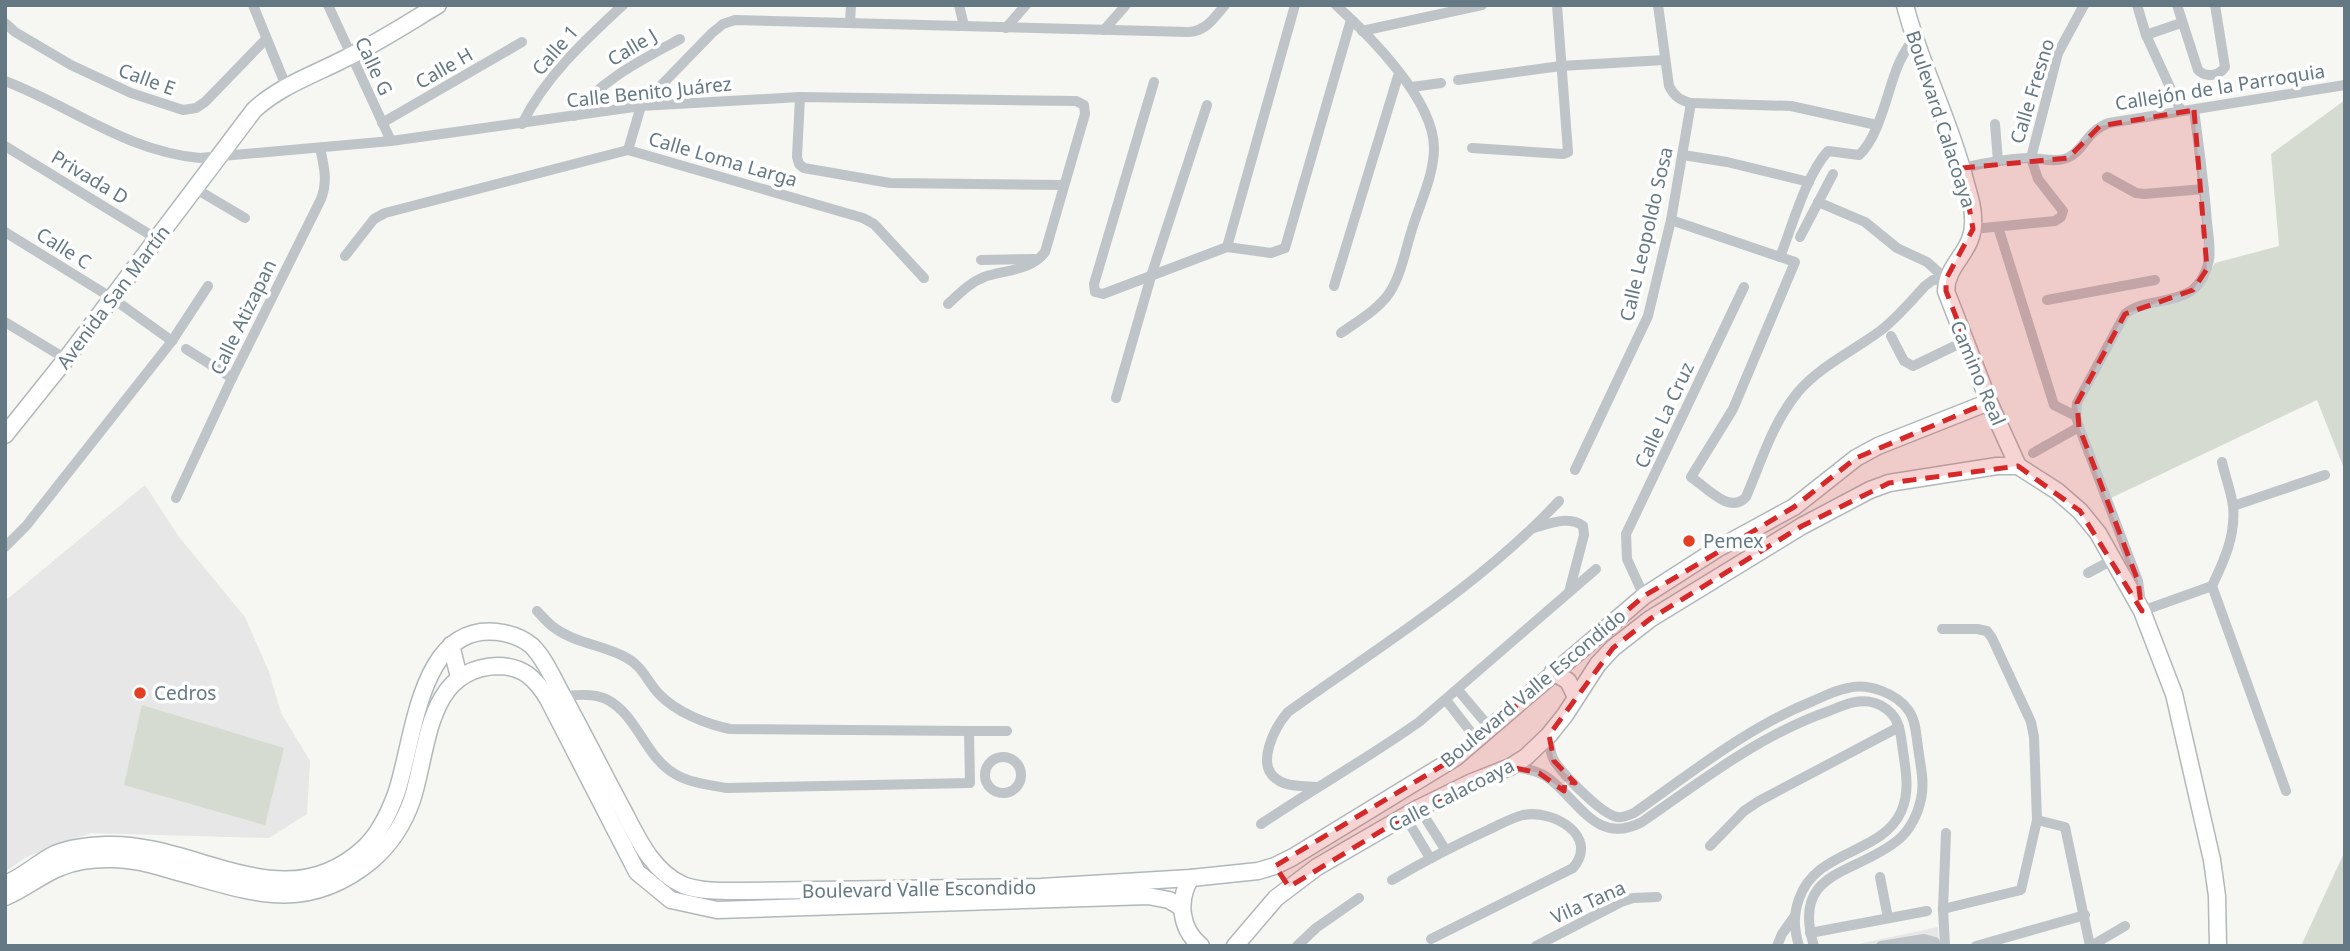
<svg xmlns="http://www.w3.org/2000/svg" width="2350" height="951" viewBox="0 0 2350 951" font-family="'Noto Sans',sans-serif">
<rect width="100%" height="100%" fill="#f6f6f2"/>
<g fill="#e6e7e6">
<path d="M145,485L179,537L245,617L269,672L281,713L310,761L307,814L269,838L91,833L26,857L5,872V601Z"/>
<path d="M1938,927L1939,946H1849Z"/>
</g>
<g fill="#d6dbd1">
<path d="M2345,100V471L2317,400L2109,499L2076,416L2104,352L2132,312L2203,283L2215,263L2279,246L2271,154Z"/>
<path d="M142,705L284,748L265,825L124,785Z"/>
<path d="M2345,851V946H2301Z"/>
</g>
<g fill="none" stroke-linecap="round" stroke-linejoin="round">
<defs>
<g id="secondary">
<path d="M1905,5C1920,65 1950,120 1965,180C1968,192 1973,205 1973,217C1976,252 1947,261 1946,291L1989,402L2018,466"/>
<path d="M5,435L66,359L254,110C281,85 316,74 348,57C379,42 408,23 438,5"/>
<path d="M451,645L459,677"/>
<path d="M1553,672L1568,681L1576,697"/>
<path d="M1191,878C1177,900 1180,929 1201,946"/>
<path d="M5,884C24,877 38,862 55,854C71,847 90,846 107,845C196,842 284,922 364,848C379,834 389,813 396,794C415,740 418,617 504,633C514,635 524,639 532,646C546,660 555,683 565,700C585,737 604,775 624,812C638,839 653,872 683,885C701,892 726,891 746,891L1041,887L1191,878L1258,871L1275,866L1293,857L1455,758L1644,596L1717,549L1794,507L1856,458L1878,446L1989,402"/>
<path d="M5,897C25,889 42,874 61,867C76,861 93,859 108,859C130,858 150,864 171,870C246,890 302,917 371,861C390,845 404,823 412,800C429,748 426,668 498,666C523,666 536,679 548,699L637,872L671,900L717,910L1148,896L1169,900L1181,907"/>
<path d="M1235,946L1276,898L1317,867L1419,808L1472,782L1510,767L1526,757L1549,735L1565,715L1598,664L1613,648L1650,619L1802,526L1870,490L1889,483L1997,466H2018L2057,491L2080,511L2098,533L2142,611L2174,694L2212,860L2217,896L2218,946"/>
</g>
</defs>
<use href="#secondary" stroke="#b1b8bb" stroke-width="19"/>
<g stroke="#bec4c7" stroke-width="10">
<path d="M253,5L286,86"/>
<path d="M328,5L391,141"/>
<path d="M959,5L964,26"/>
<path d="M1336,5C1370,36 1434,100 1434,148C1434,174 1421,201 1413,226C1406,247 1402,273 1390,292C1379,309 1358,321 1341,333"/>
<path d="M1658,5L1669,86C1674,96 1680,100 1691,103L1791,106L1877,125"/>
<path d="M2137,5L2146,35L2181,111"/>
<path d="M2177,5L2198,70C2206,78 2219,76 2225,67L2215,5"/>
<path d="M5,23L15,32L71,65L131,93L183,110L196,108L205,102L266,39"/>
<path d="M850,23L851,5"/>
<path d="M1006,28L1026,5"/>
<path d="M1104,30L1126,5"/>
<path d="M1362,31L1482,5"/>
<path d="M2146,35L2181,23"/>
<path d="M1458,80L1561,66L1664,60"/>
<path d="M5,81C73,107 125,151 200,158L391,141L641,106L800,97L1076,101L1084,105L1085,114L1045,252C1031,271 1004,270 984,277C969,283 959,294 948,304"/>
<path d="M1154,82L1094,284L1095,292L1103,294L1227,247L1271,253L1285,248L1351,20"/>
<path d="M1412,87L1441,83"/>
<path d="M800,97L797,157L799,164L804,168L890,183L1064,185"/>
<path d="M2194,110C2199,147 2204,184 2207,222C2208,234 2211,248 2209,260C2207,271 2201,284 2191,291C2171,304 2144,299 2125,314L2077,403L2076,416L2079,427L2138,581L2142,611L2212,586C2224,561 2236,535 2233,506C2231,491 2225,476 2222,462"/>
<path d="M574,116C600,80 642,60 680,39"/>
<path d="M382,123L522,42"/>
<path d="M522,124C545,77 585,40 623,5"/>
<path d="M1995,124L1998,161"/>
<path d="M5,146L157,239"/>
<path d="M1472,148L1563,154L1568,152L1557,5"/>
<path d="M628,150L641,106L712,33L723,24L735,20L1189,32C1206,31 1214,18 1225,5"/>
<path d="M1683,155L1727,162L1809,182"/>
<path d="M1962,168C1984,163 2006,159 2028,158C2040,158 2055,163 2067,158C2084,151 2086,131 2109,123L2345,85"/>
<path d="M2107,177L2136,193L2144,194L2204,189"/>
<path d="M196,189L245,218"/>
<path d="M1818,202L1865,222L1897,248L1927,262L1946,279"/>
<path d="M1671,220L1795,262L1733,409L1691,477C1706,487 1730,515 1746,497C1761,462 1773,422 1798,392C1820,366 1853,351 1880,331C1896,319 1911,301 1925,286L1933,280L1946,279"/>
<path d="M1998,227L2054,405L2076,416"/>
<path d="M1973,229L2055,221L2061,217L2063,211L2038,179L2031,158L2058,53L2084,5"/>
<path d="M5,232L112,298L172,341"/>
<path d="M1800,237L1833,174"/>
<path d="M1227,247L1295,5"/>
<path d="M345,256L374,219L385,213L628,150L863,218L874,224L924,278"/>
<path d="M1780,257C1792,227 1806,175 1828,151L1859,155C1879,137 1887,93 1897,68C1901,57 1907,48 1913,39"/>
<path d="M981,260L1034,259"/>
<path d="M1334,286L1399,73"/>
<path d="M2047,300L2155,280"/>
<path d="M5,322L66,359"/>
<path d="M1891,336L1904,361L1913,366L1965,341"/>
<path d="M186,349L232,378"/>
<path d="M1116,398L1152,273L1207,105"/>
<path d="M2033,453L2079,427"/>
<path d="M1575,470L1648,316L1671,220L1691,103"/>
<path d="M176,498L232,378L321,199C328,181 324,166 320,148"/>
<path d="M2233,506L2325,475"/>
<path d="M1534,528C1549,524 1569,515 1583,526L1584,535L1569,592"/>
<path d="M5,547L26,526L172,341L208,286"/>
<path d="M2088,573L2114,559"/>
<path d="M2212,586L2286,791"/>
<path d="M1644,596L1627,559L1626,534L1744,287"/>
<path d="M537,611C542,616 547,622 552,626C573,643 604,645 627,658C642,666 647,681 659,694C676,712 706,724 730,729L969,731L970,783L727,788C709,785 690,783 675,774C644,756 638,715 606,699C593,693 576,695 563,696"/>
<path d="M1942,629H1977L1987,631L1992,638L2031,722L2034,737L2037,820L2021,890L1943,909"/>
<path d="M1458,690L1490,728"/>
<path d="M1446,700L1477,740"/>
<path d="M969,731H1007"/>
<path d="M1549,735C1549,744 1550,754 1555,762C1565,776 1601,814 1617,817C1623,818 1628,815 1634,813C1691,773 1748,727 1813,701C1824,696 1836,690 1848,688C1868,683 1897,693 1909,711C1916,721 1916,735 1918,747C1920,764 1925,782 1921,799C1918,814 1910,830 1898,840C1856,875 1790,869 1814,946"/>
<circle cx="1003" cy="775" r="18"/>
<path d="M1511,767C1524,768 1536,770 1547,777C1580,801 1596,846 1642,822C1703,780 1758,736 1829,711C1844,705 1859,698 1875,703C1895,710 1900,724 1902,744C1905,767 1911,790 1901,812C1881,855 1816,849 1799,899C1793,916 1794,929 1799,946"/>
<path d="M1316,787C1304,786 1287,787 1278,780C1254,766 1275,727 1288,712C1380,646 1482,584 1559,501"/>
<path d="M1419,808L1445,849"/>
<path d="M1405,816L1430,858"/>
<path d="M2037,820L2065,827L2090,946"/>
<path d="M1261,824C1313,789 1368,758 1419,722L1596,569"/>
<path d="M1710,846L1744,811L1759,801L1899,727"/>
<path d="M1880,877L1888,918"/>
<path d="M1392,880C1423,862 1455,845 1488,830C1499,825 1511,818 1523,815C1553,809 1600,836 1573,868L1431,939"/>
<path d="M1810,933L1927,911"/>
<path d="M1297,946L1316,928L1359,898"/>
<path d="M1536,946L1621,902L1633,898L1657,897"/>
<path d="M1777,946L1782,934L1794,917"/>
<path d="M1881,946L1924,939L1935,942L1936,946"/>
<path d="M1945,946L1943,909L1946,833"/>
<path d="M1976,946L2085,915"/>
<path d="M2091,946L2125,926"/>
</g>
<use href="#secondary" stroke="#fff" stroke-width="16"/>
</g>
<path fill="#d62828" fill-opacity="0.2" stroke="#d62828" stroke-width="5" stroke-dasharray="14 9" stroke-linejoin="round" d="M2194,110L2207,269L2193,290L2125,314L2077,403L2079,427L2138,581L2142,611L2080,511L2018,466L1889,483L1802,526L1650,619L1613,648L1549,735L1554,761L1575,783L1565,781L1564,791L1539,773L1510,767L1419,808L1289,887L1275,866L1455,758L1644,596L1794,507L1856,458L1989,402L1946,291V279L1973,229L1962,168L2068,158L2100,126Z"/>
<g fill="#e53f23" stroke="#fff" stroke-width="2.5">
<circle cx="1689" cy="541" r="7"/>
<circle cx="140" cy="693" r="7"/>
</g>
<g text-anchor="middle" stroke-width="7" stroke-linejoin="round" paint-order="stroke">
<g font-size="19" fill="#647984" stroke="#fff">
<text transform="translate(632 47) rotate(-31)" y="7">Calle J</text>
<text transform="translate(555 50) rotate(-49)" y="7">Calle 1</text>
<text transform="translate(374 66) rotate(65)" y="7">Calle G</text>
<text transform="translate(444 68) rotate(-30)" y="7">Calle H</text>
<text transform="translate(147 79) rotate(20)" y="7">Calle E</text>
<text transform="translate(2220 87) rotate(-9)" y="7">Callejón de la Parroquia</text>
<text transform="translate(2032 91) rotate(-73)" y="7">Calle Fresno</text>
<text transform="translate(649 92) rotate(-6)" y="7">Calle Benito Juárez</text>
<text transform="translate(1941 119) rotate(72)" y="7">Boulevard Calacoaya</text>
<text transform="translate(723 159) rotate(16)" y="7">Calle Loma Larga</text>
<text transform="translate(90 177) rotate(31)" y="7">Privada D</text>
<text transform="translate(1646 234) rotate(-77)" y="7">Calle Leopoldo Sosa</text>
<text transform="translate(64 248) rotate(32)" y="7">Calle C</text>
<text transform="translate(113 297) rotate(-53)" y="7">Avenida San Martín</text>
<text transform="translate(243 317) rotate(-64)" y="7">Calle Atizapan</text>
<text transform="translate(1978 373) rotate(67)" y="7">Camino Real</text>
<text transform="translate(1664 415) rotate(-65)" y="7">Calle La Cruz</text>
<text transform="translate(1533 688) rotate(-40)" y="7">Boulevard Valle Escondido</text>
<text transform="translate(1451 795) rotate(-27)" y="7">Calle Calacoaya</text>
<text transform="translate(919 889) rotate(-1)" y="7">Boulevard Valle Escondido</text>
<text transform="translate(1588 902) rotate(-24)" y="7">Vila Tana</text>
</g>
<g font-size="19" fill="#647984" stroke="#fff" text-anchor="start">
<text x="1703" y="548">Pemex</text>
<text x="154" y="700">Cedros</text>
</g>
</g>
<rect width="2350" height="951" fill="none" stroke="#647984" stroke-width="14"/>
</svg>
